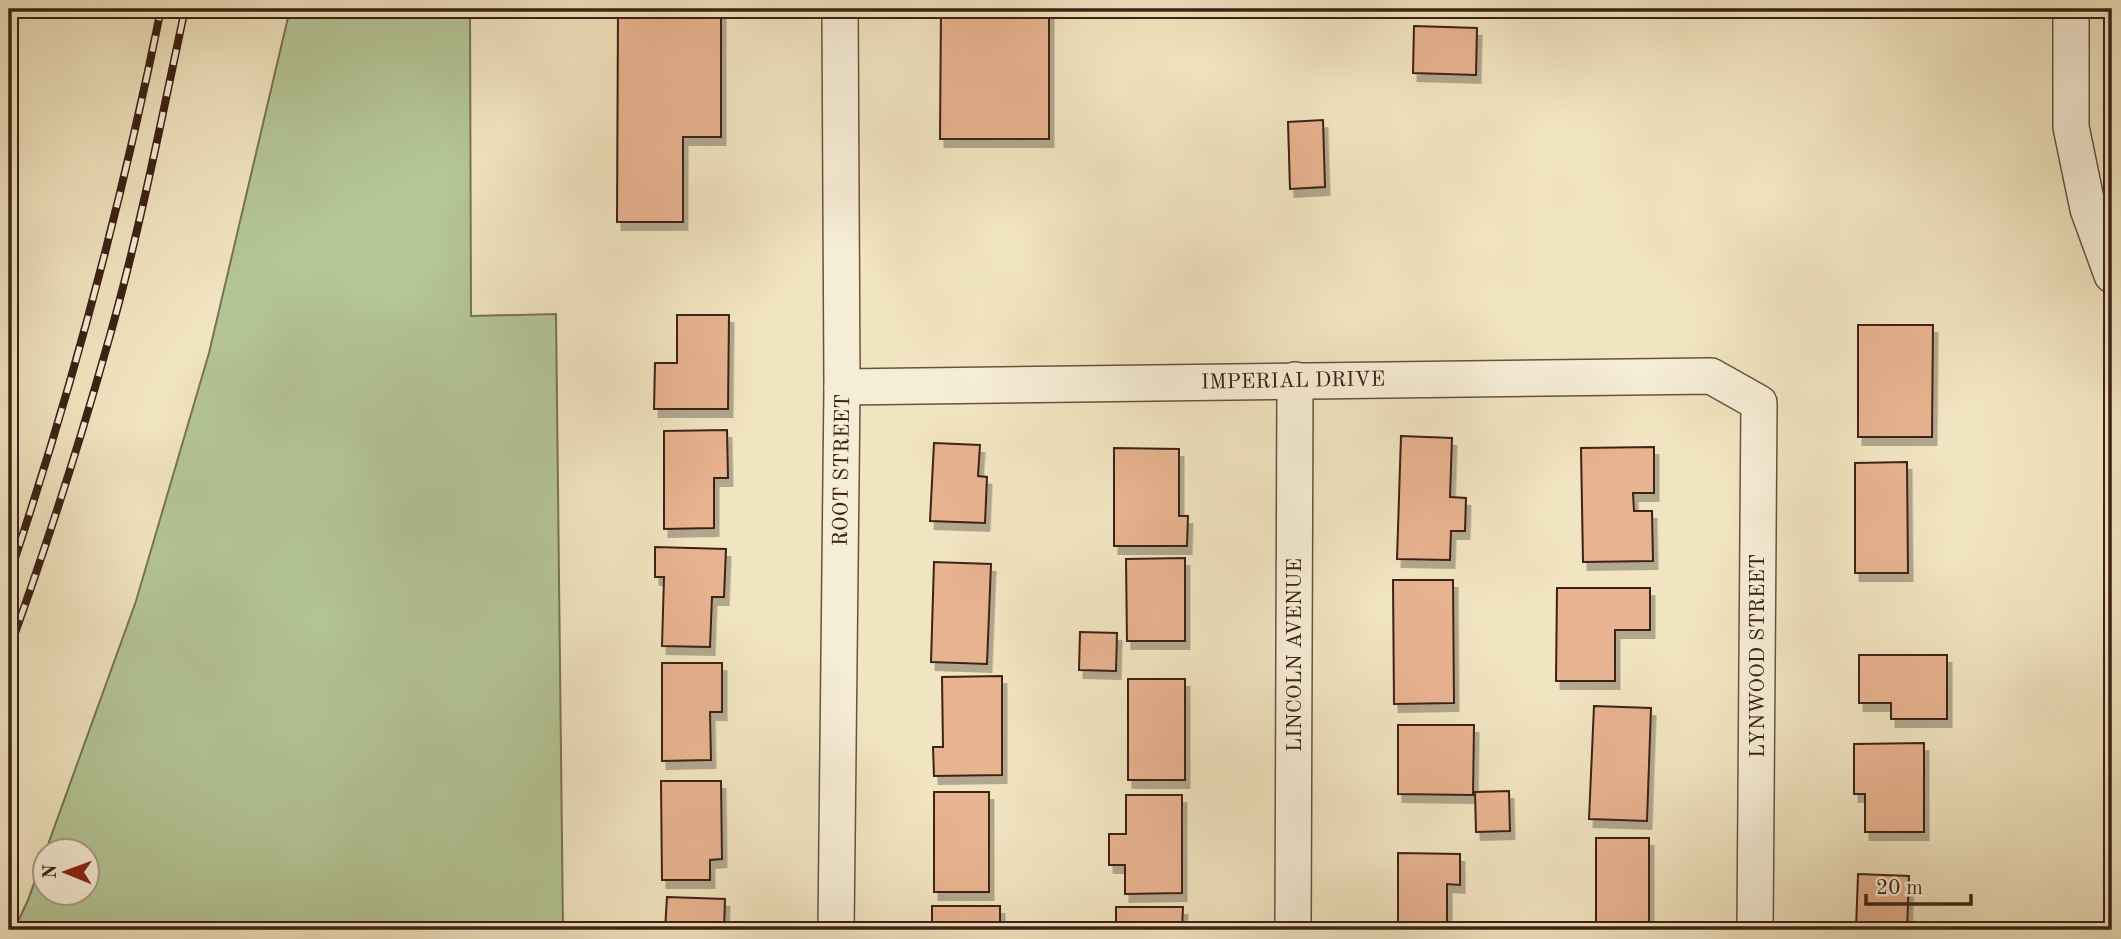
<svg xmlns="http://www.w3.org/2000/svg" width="2121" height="939" viewBox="0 0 2121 939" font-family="'Old Standard TT',serif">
<defs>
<filter id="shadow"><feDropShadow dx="4.5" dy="8" stdDeviation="0" flood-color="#0004"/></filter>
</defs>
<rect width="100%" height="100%" fill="#f1e4c0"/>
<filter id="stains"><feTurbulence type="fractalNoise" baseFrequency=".00286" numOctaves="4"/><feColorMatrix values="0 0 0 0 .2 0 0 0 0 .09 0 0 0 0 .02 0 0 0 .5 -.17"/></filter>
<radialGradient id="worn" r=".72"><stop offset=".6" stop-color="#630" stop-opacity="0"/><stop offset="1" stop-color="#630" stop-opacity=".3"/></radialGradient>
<path fill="#b4c596" stroke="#787356" stroke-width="2" fill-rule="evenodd" d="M290,9H470L471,316L556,314L563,930H14L28,900L136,601L209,353ZM46,852H88V894H46Z"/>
<g fill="#e8b390" stroke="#3c2116" stroke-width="2" filter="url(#shadow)">
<path d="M618,9H721V137H683V222H617Z"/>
<path d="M941,9H1049V139H940Z"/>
<path d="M1414,26L1477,28L1476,75L1413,73Z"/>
<path d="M1323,120L1325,187L1290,189L1288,122Z"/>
<path d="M677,315H729L728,409H654L655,363H677Z"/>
<path d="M1858,325H1933L1932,437H1858Z"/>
<path d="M727,430L728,478H714V528L664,529V431Z"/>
<path d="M1401,436L1452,438L1450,497L1466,498L1465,531H1451L1450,560L1397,559Z"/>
<path d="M934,443L980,445L978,476L987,477L985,523L930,521Z"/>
<path d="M1654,447V493H1633L1634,511H1652L1653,561L1583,562L1581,448Z"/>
<path d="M1114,448L1179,449V516H1188L1187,546H1114Z"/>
<path d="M1907,462L1908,573H1855V463Z"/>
<path d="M655,547L726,549L724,597H712L710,647L662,646L664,577H655Z"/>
<path d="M1185,558V641H1127L1126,559Z"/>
<path d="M934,562L991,564L987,664L931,662Z"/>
<path d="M1393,580H1453L1454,703L1394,704Z"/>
<path d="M1557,588H1650V630H1615V681H1556Z"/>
<path d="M1080,632L1117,633L1116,671L1079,670Z"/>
<path d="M1859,655H1947V719H1891V703H1859Z"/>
<path d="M662,663H722V712H710L711,760L662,761Z"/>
<path d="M1002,676V775L934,776L933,747H943L942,677Z"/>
<rect x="1128" y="679" width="57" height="101"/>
<path d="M1594,706L1651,708L1647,821L1589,819Z"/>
<path d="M1398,725H1474L1473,795L1398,794Z"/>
<path d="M1924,743V832H1865V794H1854V744Z"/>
<path d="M661,781H721L722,859L710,860V880H662Z"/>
<path d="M1509,791L1510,831L1476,832L1475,792Z"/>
<rect x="934" y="792" width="55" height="100"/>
<path d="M1126,795H1182V893L1125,894V865H1109V834H1126Z"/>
<rect x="1596" y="838" width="53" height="92"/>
<path d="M1398,853L1460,854V885L1447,884V930H1398Z"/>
<path d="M1858,874L1909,876L1907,930H1856Z"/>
<path d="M667,897L725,899L724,930H665Z"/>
<rect x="932" y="906" width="68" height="24"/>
<path d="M1116,907H1183L1182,930H1116Z"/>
</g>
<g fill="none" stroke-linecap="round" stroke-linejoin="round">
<defs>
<g id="minor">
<path d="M2071,9V127L2088,209L2112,275"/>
<path d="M842,387L1711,376L1759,403L1755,930"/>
<path d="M836,930L842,387L840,9"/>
<path d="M1293,930L1295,380"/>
</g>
</defs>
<use href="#minor" stroke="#695240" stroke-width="38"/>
<use href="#minor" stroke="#f6edd6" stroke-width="35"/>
<defs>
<g id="rail">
<path d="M9,576C72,390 122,201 161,9"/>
<path d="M9,650C45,550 78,449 107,346C139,235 161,121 185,9"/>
</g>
</defs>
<use href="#rail" stroke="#3c2116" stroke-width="8"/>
<use href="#rail" stroke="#f6edd6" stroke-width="5" stroke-dasharray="16" stroke-linecap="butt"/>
</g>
<g text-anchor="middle" stroke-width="6" stroke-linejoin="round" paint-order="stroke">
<g font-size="21" fill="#3c2116" stroke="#f6edd6">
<text transform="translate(1293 380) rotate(-1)" y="7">IMPERIAL DRIVE</text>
<text transform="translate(841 470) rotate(-89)" y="7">ROOT STREET</text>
<text transform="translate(1294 655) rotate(-90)" y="7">LINCOLN AVENUE</text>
<text transform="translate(1757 656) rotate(-90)" y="7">LYNWOOD STREET</text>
</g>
</g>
<rect width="2121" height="939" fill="none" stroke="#f1e4c0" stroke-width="35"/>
<rect x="10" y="10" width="2100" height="918" fill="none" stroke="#3c2116" stroke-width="3.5"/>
<rect x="18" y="18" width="2086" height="904" fill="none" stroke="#3c2116" stroke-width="2"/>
<g transform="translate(66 872) rotate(271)"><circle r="33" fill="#f6edd6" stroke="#ac9b89" stroke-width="2"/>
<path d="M0-5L12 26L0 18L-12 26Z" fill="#8f2418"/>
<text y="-10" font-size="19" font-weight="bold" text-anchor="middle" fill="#3c2116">N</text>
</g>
<path d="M1866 894v10h105v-10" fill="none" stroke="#3c2116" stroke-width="3.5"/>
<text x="1876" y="894" font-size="21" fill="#3c2116" stroke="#f6edd6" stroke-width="5" paint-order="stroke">20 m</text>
<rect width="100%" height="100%" filter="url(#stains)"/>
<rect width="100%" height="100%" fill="url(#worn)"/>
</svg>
